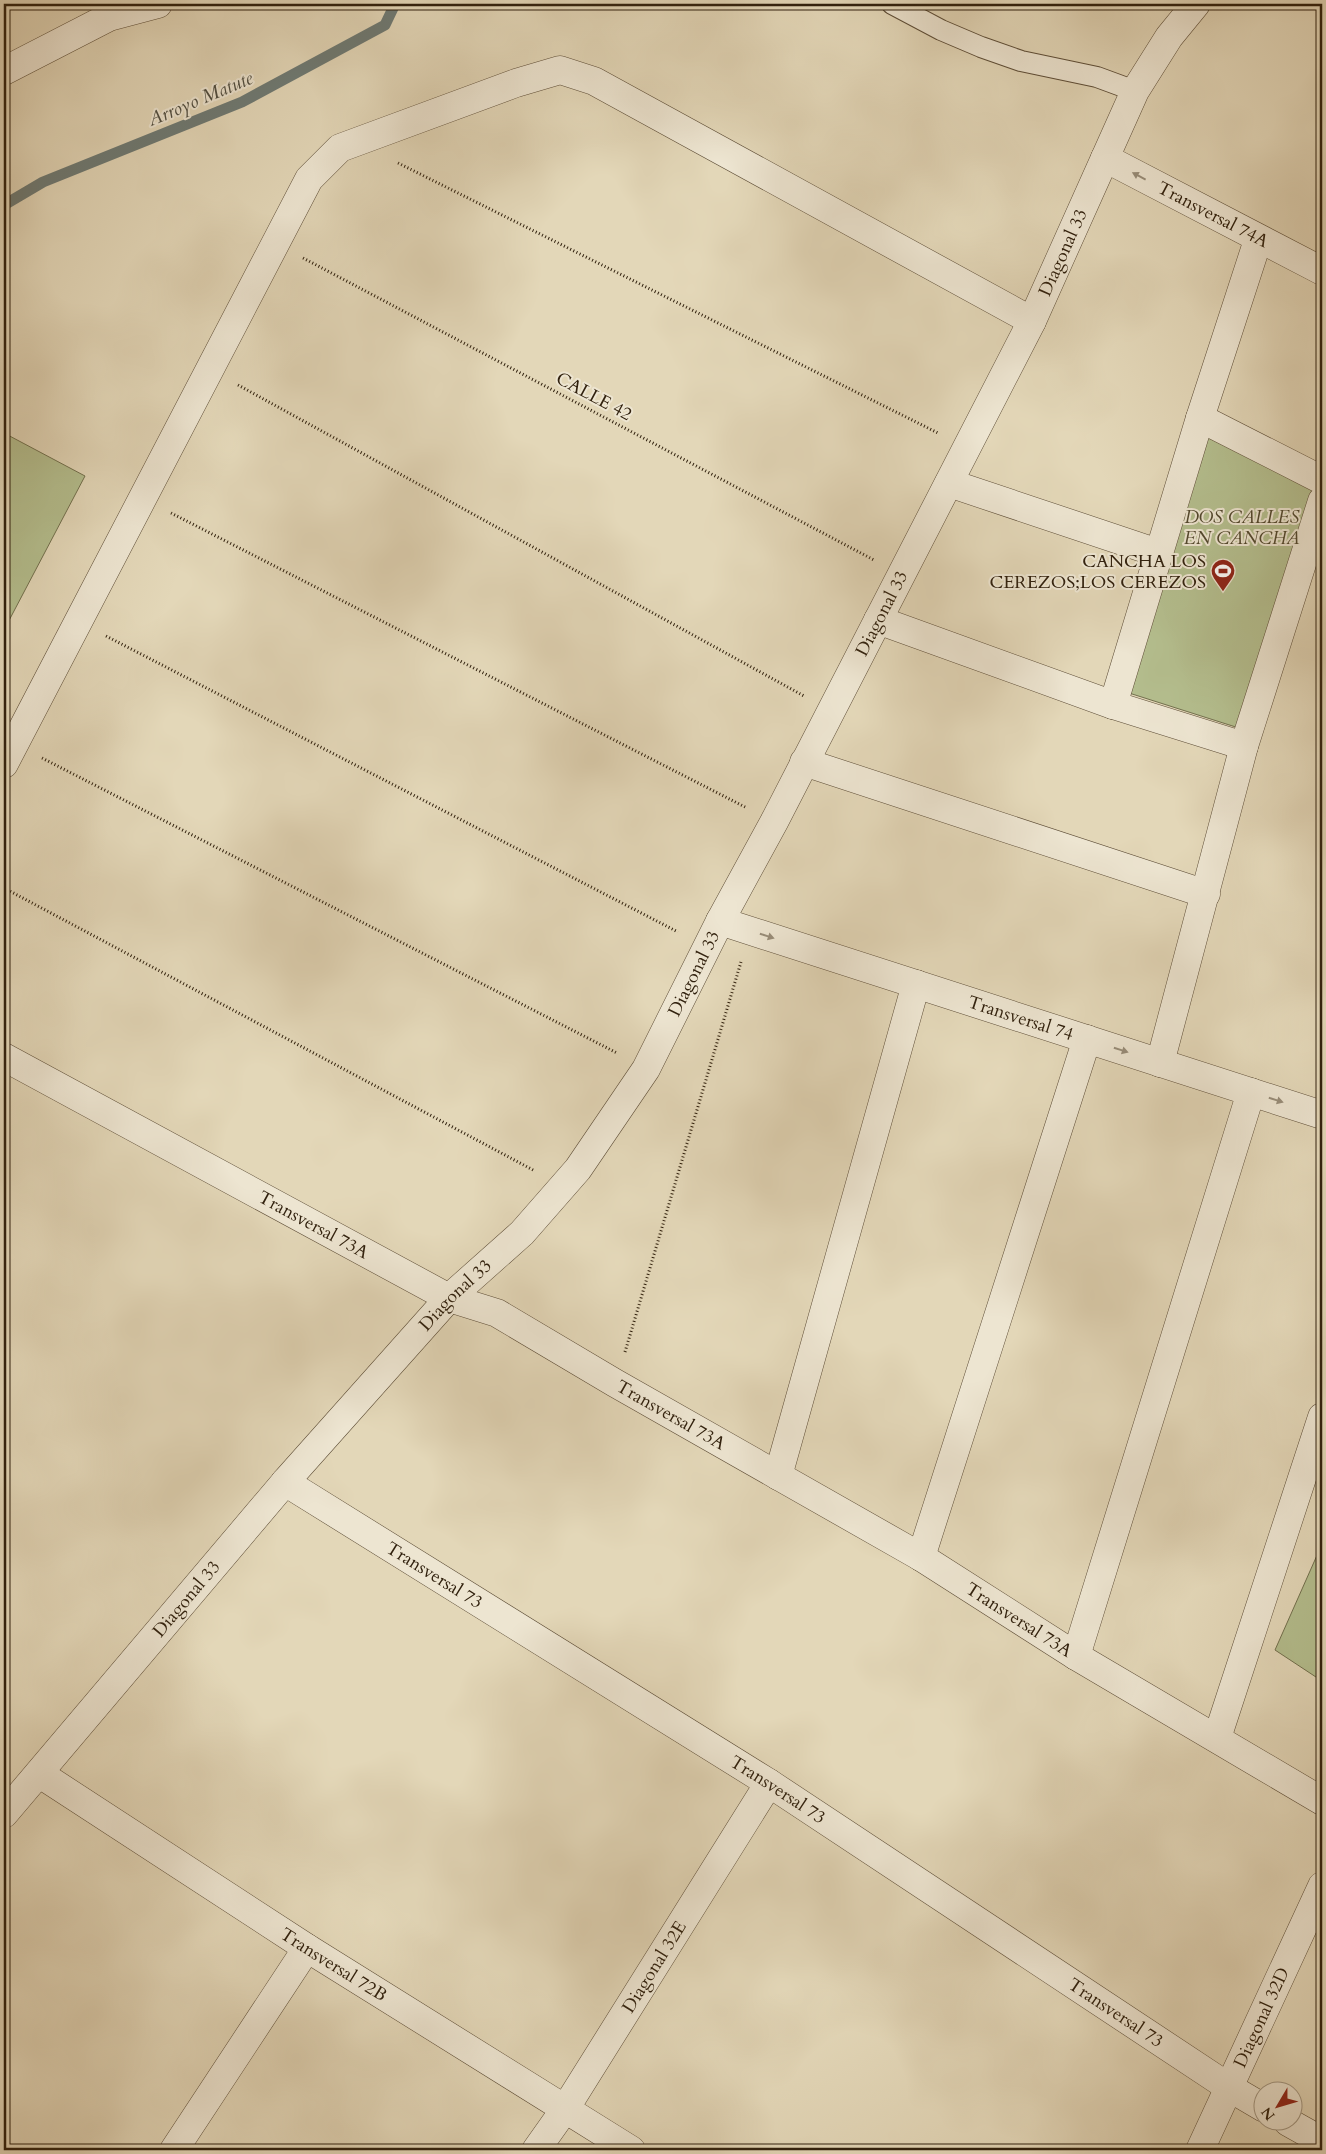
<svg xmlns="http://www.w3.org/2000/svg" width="1326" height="2154" viewBox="0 0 1326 2154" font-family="Cardo,serif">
<rect width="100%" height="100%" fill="#e3d7b8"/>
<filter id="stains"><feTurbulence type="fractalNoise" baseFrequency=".004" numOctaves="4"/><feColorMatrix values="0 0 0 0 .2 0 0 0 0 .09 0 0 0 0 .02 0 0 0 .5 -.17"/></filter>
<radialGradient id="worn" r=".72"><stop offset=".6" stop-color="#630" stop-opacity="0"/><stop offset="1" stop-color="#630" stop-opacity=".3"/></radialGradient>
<g fill="#b4be8e" stroke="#72704e">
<path d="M1205,431L1319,492L1242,729L1129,693Z"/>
<path d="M4,433L85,476L4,630Z"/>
<path d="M1322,1544V1681L1275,1650Z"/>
</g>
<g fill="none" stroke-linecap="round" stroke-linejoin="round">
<path stroke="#6f7b75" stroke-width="11" d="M4,205L43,182L242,102L385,25L395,4"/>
<defs>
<path id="service" d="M892,4L941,30L981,47L1021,61L1097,77L1135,91"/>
<g id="minor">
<path d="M4,71L109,17L158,4"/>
<path id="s1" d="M1105,158L1322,271"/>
<path d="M1200,418L1322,480"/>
<path d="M949,483L1158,553"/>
<path d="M878,620L1113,705L1244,746"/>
<path d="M1113,705L1200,418L1258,240"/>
<path d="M804,762L1206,894"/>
<path d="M4,764L309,179L340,148L516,83L560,70L594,81L1032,321"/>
<path id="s2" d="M720,921L1322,1115"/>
<path id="s3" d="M4,1057L449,1298L497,1313L615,1383L921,1557L1076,1656L1322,1801"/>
<path d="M1160,1063L1244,746L1322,501"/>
<path d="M778,1476L916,984"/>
<path id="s4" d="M285,1482L769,1783L1230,2088L1264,2108"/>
<path d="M921,1557L1087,1039"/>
<path d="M1076,1656L1251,1092"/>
<path d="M1217,1738L1322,1417"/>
<path id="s5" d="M40,1774L307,1948L631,2150"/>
<path id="s6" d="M4,1814L285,1482L449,1298L522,1233L578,1169L646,1069L720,921L774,822L1032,321L1135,91L1169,37L1196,4"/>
<path d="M1288,2122L1322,2141"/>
<path d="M174,2150L307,1948"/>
<path id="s7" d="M536,2150L565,2109L769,1783"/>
<path id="s8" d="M1200,2150L1322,1886"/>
</g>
</defs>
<use href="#service" stroke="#5e4e38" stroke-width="22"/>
<use href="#minor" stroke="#5e4e38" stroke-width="29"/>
<g stroke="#31210e" stroke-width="3" stroke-dasharray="1 2.5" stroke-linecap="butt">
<path d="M398,163L938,433"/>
<path d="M303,258L874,560"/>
<path d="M238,385L804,696"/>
<path d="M171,513L747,808"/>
<path d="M106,636L678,932"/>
<path d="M42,758L617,1053"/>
<path d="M4,888L535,1171"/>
<path d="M625,1352L741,962"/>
</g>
<use href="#service" stroke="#ede5d1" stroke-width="20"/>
<use href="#minor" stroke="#ede5d1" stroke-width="28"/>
</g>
<defs><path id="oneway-solid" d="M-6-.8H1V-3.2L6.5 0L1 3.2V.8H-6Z" transform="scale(1.25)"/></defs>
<g fill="#988d79">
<use href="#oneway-solid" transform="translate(1139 176) rotate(-152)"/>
<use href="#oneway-solid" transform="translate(767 936) rotate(18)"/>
<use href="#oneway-solid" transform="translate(1121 1050) rotate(18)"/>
<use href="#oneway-solid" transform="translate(1276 1100) rotate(17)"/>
</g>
<defs>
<symbol id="stadium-pin" viewBox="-11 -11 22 30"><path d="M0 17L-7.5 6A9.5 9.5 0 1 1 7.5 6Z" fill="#8f2418" stroke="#ede5d1"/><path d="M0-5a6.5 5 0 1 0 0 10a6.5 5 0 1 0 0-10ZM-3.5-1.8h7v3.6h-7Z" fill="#fff"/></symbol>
</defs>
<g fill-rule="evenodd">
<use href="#stadium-pin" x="1209" y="557" width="28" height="38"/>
</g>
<g text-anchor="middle" stroke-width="4" stroke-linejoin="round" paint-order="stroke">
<g font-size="18" fill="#31210e" stroke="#ede5d1">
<text dy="6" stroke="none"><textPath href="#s1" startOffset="122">Transversal 74A</textPath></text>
<text dy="6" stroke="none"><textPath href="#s6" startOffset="1902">Diagonal 33</textPath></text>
<text transform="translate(594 396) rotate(28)" y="6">CALLE 42</text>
<text dy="6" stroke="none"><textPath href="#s6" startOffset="1498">Diagonal 33</textPath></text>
<text dy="6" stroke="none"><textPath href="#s6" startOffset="1092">Diagonal 33</textPath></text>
<text dy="6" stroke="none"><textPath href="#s2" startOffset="316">Transversal 74</textPath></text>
<text dy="6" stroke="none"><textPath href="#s3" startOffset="352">Transversal 73A</textPath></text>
<text dy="6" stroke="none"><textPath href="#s6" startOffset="688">Diagonal 33</textPath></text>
<text dy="6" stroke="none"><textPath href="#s3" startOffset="758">Transversal 73A</textPath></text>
<text dy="6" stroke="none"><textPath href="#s4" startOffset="176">Transversal 73</textPath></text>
<text dy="6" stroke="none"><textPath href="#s6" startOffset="282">Diagonal 33</textPath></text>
<text dy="6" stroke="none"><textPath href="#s3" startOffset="1162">Transversal 73A</textPath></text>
<text dy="6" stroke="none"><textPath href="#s4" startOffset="581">Transversal 73</textPath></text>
<text dy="6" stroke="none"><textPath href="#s5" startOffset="350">Transversal 72B</textPath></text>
<text dy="6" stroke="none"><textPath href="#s7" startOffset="218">Diagonal 32E</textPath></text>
<text dy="6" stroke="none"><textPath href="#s4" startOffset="986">Transversal 73</textPath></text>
<text dy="6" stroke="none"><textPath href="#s8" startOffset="146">Diagonal 32D</textPath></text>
</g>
<g font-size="18" font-style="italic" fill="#52482e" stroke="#ede5d1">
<text x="1242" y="523">DOS CALLES<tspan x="1242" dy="21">EN CANCHA</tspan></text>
</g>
<g font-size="18" fill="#31210e" stroke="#ede5d1" text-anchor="end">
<text x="1206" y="567">CANCHA LOS<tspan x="1206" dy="21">CEREZOS;LOS CEREZOS</tspan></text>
</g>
<g font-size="19" font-style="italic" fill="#504e41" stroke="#ede5d1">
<text transform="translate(200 98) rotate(-23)" y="7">Arroyo Matute</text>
</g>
</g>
<rect width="1326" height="2154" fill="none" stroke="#e3d7b8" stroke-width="20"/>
<rect x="5" y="5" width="1316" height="2144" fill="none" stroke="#31210e" stroke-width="2.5"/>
<rect x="10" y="10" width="1306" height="2134" fill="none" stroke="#31210e"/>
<g transform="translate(1278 2106) rotate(232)"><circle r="24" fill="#ede5d1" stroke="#a29783"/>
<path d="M0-4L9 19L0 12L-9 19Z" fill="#8f2418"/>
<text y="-8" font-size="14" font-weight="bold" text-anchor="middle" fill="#31210e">N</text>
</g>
<rect width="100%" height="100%" filter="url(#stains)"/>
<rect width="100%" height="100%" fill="url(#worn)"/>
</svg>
